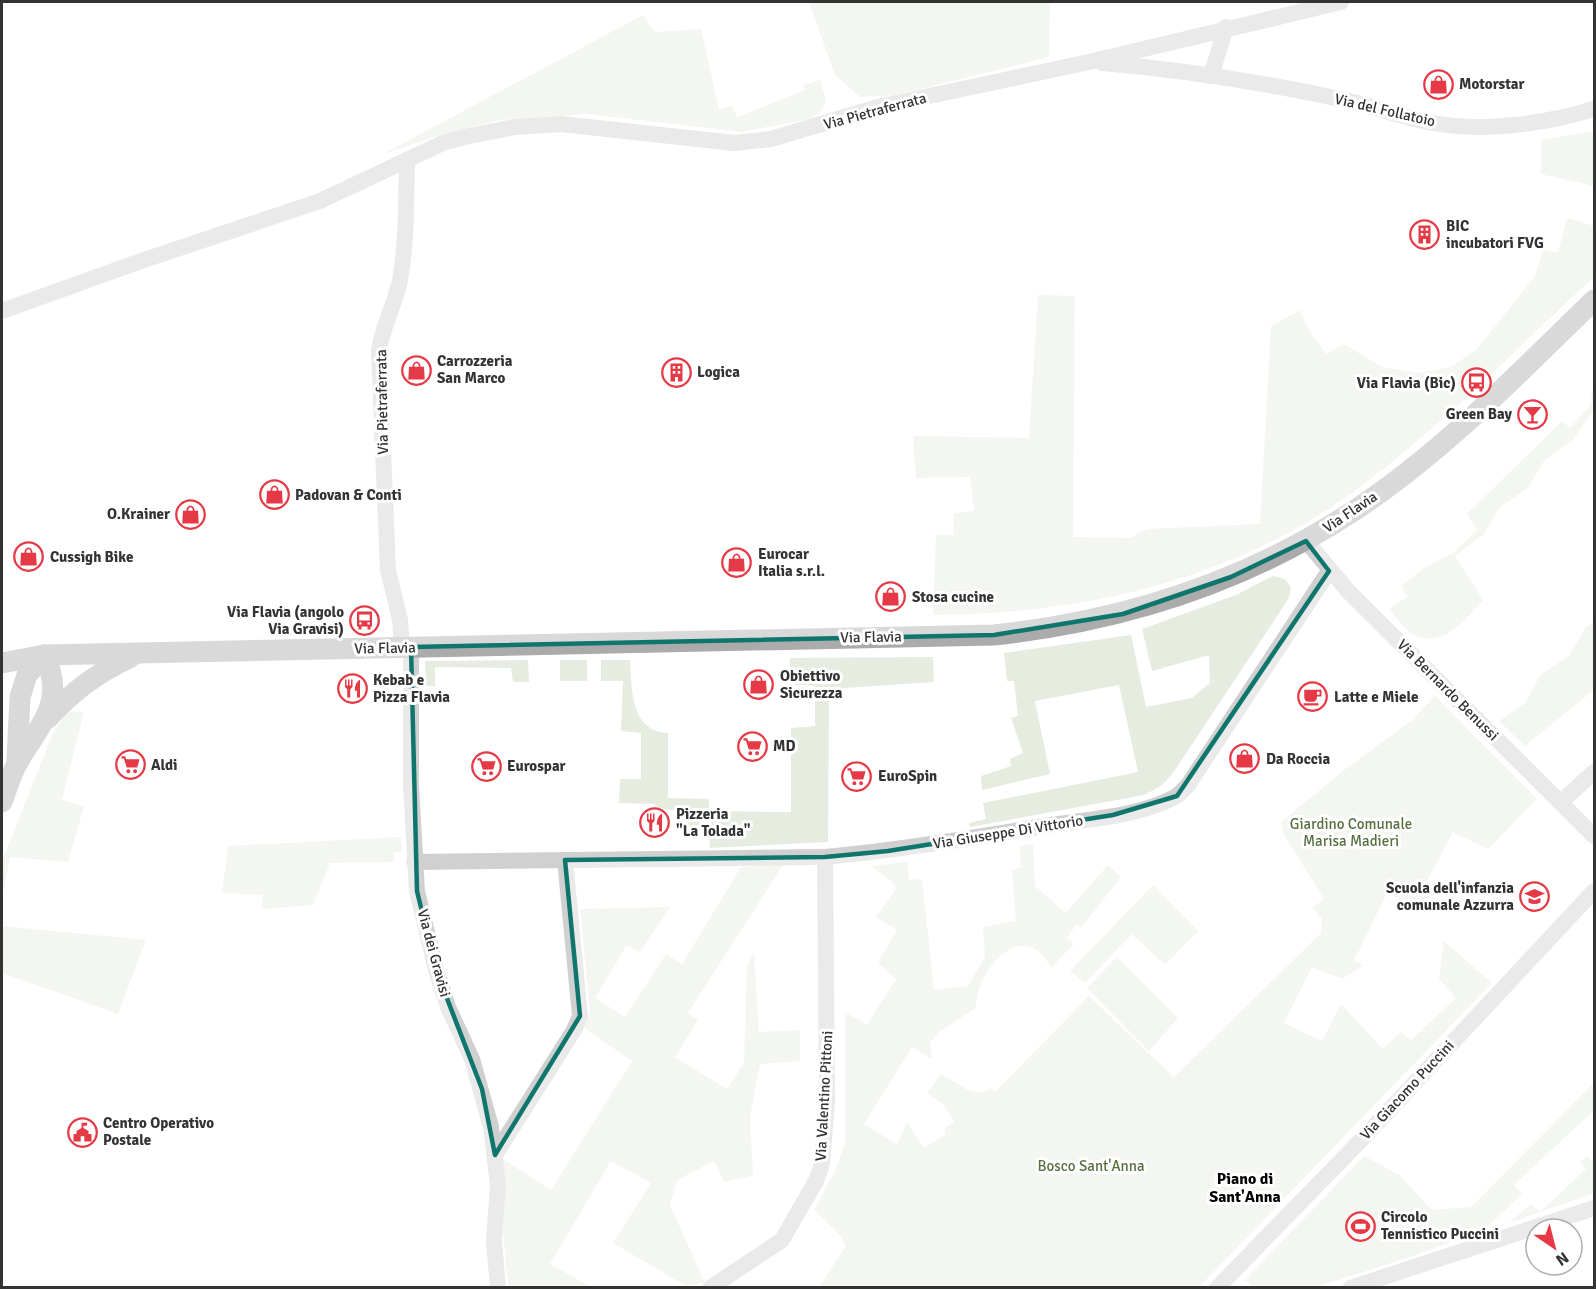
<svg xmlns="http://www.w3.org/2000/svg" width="1596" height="1289" viewBox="0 0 1596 1289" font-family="Signika,sans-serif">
<rect width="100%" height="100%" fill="#fff"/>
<g fill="#e6ecdf">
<path d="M809,2H1050L1049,57L896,95L860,97L835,75Z"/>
<path d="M643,15L655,32L701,29L719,110L732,106L737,117L805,90L804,85L820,80L826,102L820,112L809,119L742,132L587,114L500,120L443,134L381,155Z"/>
<path d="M1594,131V186L1541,174V140Z"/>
<path d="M1567,218L1594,226V277C1519,346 1446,422 1364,484C1239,579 1088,614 933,615L936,535H953L954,513L974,511L970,477L916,478L913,436L1029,438L1038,295L1075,296L1073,537L1130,538L1147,529L1260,524L1271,326L1300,310L1306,325L1326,354L1344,344L1382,367L1419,373L1451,367L1477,349L1535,276L1543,249L1558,253Z"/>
<path d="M1594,390V410L1572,441L1544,461L1528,488L1500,507L1483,535L1455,556L1483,600C1466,619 1442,651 1412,634C1404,629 1396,616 1389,609L1407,597L1401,586L1424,568L1453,553L1477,530L1467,514L1562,421L1570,428L1593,402L1591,393Z"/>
<path d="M1273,576L1285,579L1291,587L1289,598L1173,773L1161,786L1144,795L970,827L969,823L986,819L983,803L1138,772L1119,685L1035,701L1050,774L982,790L981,776L1011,766L1010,759L1023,753L1011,718L1018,716L1014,681H1007L1004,653L1131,635L1146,707L1192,698L1210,683L1209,655L1152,671L1142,629L1236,595Z"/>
<path d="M1594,622V690L1525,746L1499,721L1526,702L1541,674L1569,656L1586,627Z"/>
<path d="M933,657L934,682L829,689L828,842L710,848L709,831L683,830L682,812L658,808L655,804L619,803L620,779H641V733L621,731L623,681H601V660H630C632,689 630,731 668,733V798L709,799V811L791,812V728L815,726V686L789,684L790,658Z"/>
<path d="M528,660L529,682H513L511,668L435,667V686H426L425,661Z"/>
<rect x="560" y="660" width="27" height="21"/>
<path d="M1435,696L1537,799L1488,849L1453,832L1422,890L1433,895L1417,907L1387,893L1354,961L1363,965L1342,979L1312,967L1284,1023L1322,1041L1341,1004L1383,1049L1401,1032L1411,1040L1456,998L1439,979L1444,941L1492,983L1199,1287H819L846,1246L840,1235L814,1210L834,1173L845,1144V1012L867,1025L896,979L878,963L897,930L876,917L896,889L892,882L871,866L908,862L909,880L922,879L934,990L968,986L985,957L983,927L1016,921L1012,870L1021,867L1020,846L1033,844L1035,886L1066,913L1108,865L1121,877L1081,928L1076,925L1067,938L1074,944L1051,968C1025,915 976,968 976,1008L940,1031L930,1043L932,1059L912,1047L864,1124L897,1144L907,1123L924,1148L946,1134L944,1129L954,1122L944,1105L927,1093L941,1074L968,1090L981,1093L990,1088L995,1092L1089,996L1174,1077L1321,933L1322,919L1312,908L1324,899L1284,835L1281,822L1344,770L1411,721Z"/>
<path d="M66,712H84L62,800L84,806L68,862L10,857L2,899V861L52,735Z"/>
<path d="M401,837L402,852H394V862L330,863L313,905L261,909L263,895L222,893L228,846Z"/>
<path d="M783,865L688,1013L698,1020L675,1057L727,1089L744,1063L747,965L754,952L759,1032L800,1030V1061L760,1064L750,1117L753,1176L724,1182L714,1161L677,1180L670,1205L705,1283L686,1286L613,1243L651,1183L611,1161L550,1264L591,1287H508L503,1229L506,1182L503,1159L551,1190L632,1061L584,1028L590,1012L580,909L670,907L640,952L627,945L595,998L625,1017L666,954L682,964L741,867Z"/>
<path d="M1153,885L1198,931L1165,965L1132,934L1085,983L1070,971Z"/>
<path d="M2,926L146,940L118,1014L2,973Z"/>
<path d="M1117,957L1178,1018L1149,1051L1087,988Z"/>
<path d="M1594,1083V1110L1514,1185L1522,1194L1485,1229L1419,1254L1317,1287H1253L1245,1280L1364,1156L1399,1175L1432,1210L1471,1207Z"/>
<path d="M1587,1156L1594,1162V1193L1509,1223L1531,1204L1540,1212L1586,1169L1580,1162Z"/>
</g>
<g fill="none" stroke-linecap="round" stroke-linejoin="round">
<g stroke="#d0d0d0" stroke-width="16">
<path d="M1102,63C1185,70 1268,83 1349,101C1376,107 1402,117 1428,122C1480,133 1545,124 1594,109"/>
<path d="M1211,76L1226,27"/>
<path d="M2,311L141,261L320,201L407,160"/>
<path d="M1306,541L1349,592L1594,836"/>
<path d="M402,647L400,620L388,570L379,351C382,327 395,305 400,280C407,240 406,200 407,160L445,142L469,136L515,127L561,124L734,143L771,139L878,107L1089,62L1341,2"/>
<path d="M411,647V785L417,891L436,970L448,1007L472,1059L491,1127L498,1184L494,1242L498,1288"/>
<path d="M1561,802L1594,772"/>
<path d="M414,862L825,857C901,850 976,837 1051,825C1091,819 1139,816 1175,797C1180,794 1184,789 1188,785L1329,571"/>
<path d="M495,1155L574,1030L580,1016L565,860"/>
<path d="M710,1288L782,1240L816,1181L822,1164L827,1101L825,857"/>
<path d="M1217,1288L1365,1136L1594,891"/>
<path d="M1350,1288L1594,1208"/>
</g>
<g stroke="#ababab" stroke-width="21">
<path d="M2,663L44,655L994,635C1124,621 1246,582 1355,510C1443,452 1519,373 1594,300"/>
<path d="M48,718C73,691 97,673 131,657"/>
<path d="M17,760L20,697L27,675L44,655"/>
<path d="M2,802C7,789 11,774 18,762C40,724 67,701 44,655"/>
</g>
</g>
<path d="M0 0H1596V1289H0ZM1306,541L1329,571L1177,796L1113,815L888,851L825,857L565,860L580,1016L495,1155L482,1089L436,970L417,891L411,647L994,635L1123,614L1231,577Z" fill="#fff" fill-opacity=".55" fill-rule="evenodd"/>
<path fill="none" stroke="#0f766e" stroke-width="4.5" stroke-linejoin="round" d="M1306,541L1329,571L1177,796L1113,815L888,851L825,857L565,860L580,1016L495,1155L482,1089L436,970L417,891L411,647L994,635L1123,614L1231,577Z"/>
<defs>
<symbol id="shop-ring" viewBox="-11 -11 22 22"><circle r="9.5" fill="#fff" stroke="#e63946" stroke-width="1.5"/><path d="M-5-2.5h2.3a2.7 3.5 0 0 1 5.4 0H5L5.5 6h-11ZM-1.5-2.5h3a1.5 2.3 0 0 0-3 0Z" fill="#e63946"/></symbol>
<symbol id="building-ring" viewBox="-11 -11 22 22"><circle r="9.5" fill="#fff" stroke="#e63946" stroke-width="1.5"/><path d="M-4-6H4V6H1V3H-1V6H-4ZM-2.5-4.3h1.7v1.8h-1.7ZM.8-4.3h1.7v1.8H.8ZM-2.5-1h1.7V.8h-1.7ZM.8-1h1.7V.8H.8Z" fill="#e63946"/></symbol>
<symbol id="bus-ring" viewBox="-11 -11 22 22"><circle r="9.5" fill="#fff" stroke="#e63946" stroke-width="1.5"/><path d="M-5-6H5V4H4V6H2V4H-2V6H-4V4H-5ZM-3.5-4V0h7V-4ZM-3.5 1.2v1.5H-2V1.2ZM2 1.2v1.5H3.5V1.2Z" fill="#e63946"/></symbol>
<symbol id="bar-ring" viewBox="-11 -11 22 22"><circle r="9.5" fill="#fff" stroke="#e63946" stroke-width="1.5"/><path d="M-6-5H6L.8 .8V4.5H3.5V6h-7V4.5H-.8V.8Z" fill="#e63946"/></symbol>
<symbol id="restaurant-ring" viewBox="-11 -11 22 22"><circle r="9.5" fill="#fff" stroke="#e63946" stroke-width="1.5"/><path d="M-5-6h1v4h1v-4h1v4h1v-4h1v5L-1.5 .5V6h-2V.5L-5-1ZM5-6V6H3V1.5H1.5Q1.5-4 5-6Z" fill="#e63946"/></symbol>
<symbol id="cafe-ring" viewBox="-11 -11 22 22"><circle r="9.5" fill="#fff" stroke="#e63946" stroke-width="1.5"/><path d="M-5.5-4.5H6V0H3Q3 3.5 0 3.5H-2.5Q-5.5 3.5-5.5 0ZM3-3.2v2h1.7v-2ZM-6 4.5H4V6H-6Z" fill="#e63946"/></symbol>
<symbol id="supermarket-ring" viewBox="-11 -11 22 22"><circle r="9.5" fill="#fff" stroke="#e63946" stroke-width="1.5"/><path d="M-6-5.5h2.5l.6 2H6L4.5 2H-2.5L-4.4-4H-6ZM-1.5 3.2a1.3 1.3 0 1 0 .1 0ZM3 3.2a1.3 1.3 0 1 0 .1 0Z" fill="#e63946"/></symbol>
<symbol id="school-ring" viewBox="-11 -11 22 22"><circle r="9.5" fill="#fff" stroke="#e63946" stroke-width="1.5"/><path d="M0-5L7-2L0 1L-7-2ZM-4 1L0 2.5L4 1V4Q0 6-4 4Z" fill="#e63946"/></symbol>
<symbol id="civic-ring" viewBox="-11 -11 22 22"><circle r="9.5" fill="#fff" stroke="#e63946" stroke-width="1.5"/><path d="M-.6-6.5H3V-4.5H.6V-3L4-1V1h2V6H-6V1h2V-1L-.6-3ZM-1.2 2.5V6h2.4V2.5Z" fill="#e63946"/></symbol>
<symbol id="stadium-ring" viewBox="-11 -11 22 22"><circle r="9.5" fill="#fff" stroke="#e63946" stroke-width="1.5"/><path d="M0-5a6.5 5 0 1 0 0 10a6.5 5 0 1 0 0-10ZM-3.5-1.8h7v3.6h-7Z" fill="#e63946"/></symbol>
</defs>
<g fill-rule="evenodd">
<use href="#shop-ring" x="1422" y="68" width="33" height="33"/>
<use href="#building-ring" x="1408" y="218" width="33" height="33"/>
<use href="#shop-ring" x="400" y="354" width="33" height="33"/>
<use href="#building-ring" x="660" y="356" width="33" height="33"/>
<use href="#bus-ring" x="1460" y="366" width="33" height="33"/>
<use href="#bar-ring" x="1516" y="398" width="33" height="33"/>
<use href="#shop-ring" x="258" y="478" width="33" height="33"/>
<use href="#shop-ring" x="174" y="498" width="33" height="33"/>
<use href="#shop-ring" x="12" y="540" width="33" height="33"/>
<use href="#shop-ring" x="720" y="546" width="33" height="33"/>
<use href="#shop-ring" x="874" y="580" width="33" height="33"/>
<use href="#bus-ring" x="348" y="604" width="33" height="33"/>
<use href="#shop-ring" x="742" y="668" width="33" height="33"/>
<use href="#restaurant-ring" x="336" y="672" width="33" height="33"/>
<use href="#cafe-ring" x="1296" y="680" width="33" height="33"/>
<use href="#supermarket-ring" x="736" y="730" width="33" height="33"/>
<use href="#shop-ring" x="1228" y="742" width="33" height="33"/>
<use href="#supermarket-ring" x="114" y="748" width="33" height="33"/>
<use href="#supermarket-ring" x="470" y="750" width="33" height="33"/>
<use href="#supermarket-ring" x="840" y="760" width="33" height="33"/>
<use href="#restaurant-ring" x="638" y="806" width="33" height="33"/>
<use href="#school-ring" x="1518" y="880" width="33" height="33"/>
<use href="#civic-ring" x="66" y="1116" width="33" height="33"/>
<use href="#stadium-ring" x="1344" y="1210" width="33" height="33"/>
</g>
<g text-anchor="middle" stroke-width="6" stroke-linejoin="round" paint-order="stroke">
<g font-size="15" font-weight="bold" fill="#333" stroke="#fff" text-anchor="start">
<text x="1459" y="89">Motorstar</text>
<text x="1446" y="231">BIC<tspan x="1446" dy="17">incubatori FVG</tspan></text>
<text x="437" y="366">Carrozzeria<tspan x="437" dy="17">San Marco</tspan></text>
<text x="697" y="377">Logica</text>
<text x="1456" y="388" text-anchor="end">Via Flavia (Bic)</text>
<text x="1512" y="419" text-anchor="end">Green Bay</text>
<text x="295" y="500">Padovan &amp; Conti</text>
<text x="170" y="519" text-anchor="end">O.Krainer</text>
<text x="758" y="559">Eurocar<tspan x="758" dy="17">Italia s.r.l.</tspan></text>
<text x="50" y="562">Cussigh Bike</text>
<text x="912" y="602">Stosa cucine</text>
<text x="344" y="617" text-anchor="end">Via Flavia (angolo<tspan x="344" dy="17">Via Gravisi)</tspan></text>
<text x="780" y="681">Obiettivo<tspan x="780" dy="17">Sicurezza</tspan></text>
<text x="373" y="685">Kebab e<tspan x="373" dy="17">Pizza Flavia</tspan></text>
<text x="1334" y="702">Latte e Miele</text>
<text x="773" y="751">MD</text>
<text x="1266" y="764">Da Roccia</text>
<text x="151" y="770">Aldi</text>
<text x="507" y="771">Eurospar</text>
<text x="878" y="781">EuroSpin</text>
<text x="676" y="819">Pizzeria<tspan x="676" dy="17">"La Tolada"</tspan></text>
<text x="1514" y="893" text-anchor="end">Scuola dell'infanzia<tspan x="1514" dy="17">comunale Azzurra</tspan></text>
<text x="103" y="1128">Centro Operativo<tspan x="103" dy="17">Postale</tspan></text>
<text x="1381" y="1222">Circolo<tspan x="1381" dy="17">Tennistico Puccini</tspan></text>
</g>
<g font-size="15" fill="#333" stroke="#fff">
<text transform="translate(1385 110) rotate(13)" y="5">Via del Follatoio</text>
<text transform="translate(875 111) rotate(-15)" y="5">Via Pietraferrata</text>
<text transform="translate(382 402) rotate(-91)" y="5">Via Pietraferrata</text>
<text transform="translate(1350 512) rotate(-34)" y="5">Via Flavia</text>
<text transform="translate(871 637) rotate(-1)" y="5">Via Flavia</text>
<text transform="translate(385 648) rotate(-1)" y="5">Via Flavia</text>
<text transform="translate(1448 690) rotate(45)" y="5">Via Bernardo Benussi</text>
<text transform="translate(1008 832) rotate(-9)" y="5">Via Giuseppe Di Vittorio</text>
<text transform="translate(434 953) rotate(75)" y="5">Via dei Gravisi</text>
<text transform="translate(1407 1090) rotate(-47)" y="5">Via Giacomo Puccini</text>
<text transform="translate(824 1096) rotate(-87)" y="5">Via Valentino Pittoni</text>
</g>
<g font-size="15" fill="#56703f" stroke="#fff">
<text x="1351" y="829">Giardino Comunale<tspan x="1351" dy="17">Marisa Madieri</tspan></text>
<text x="1091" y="1171">Bosco Sant'Anna</text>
</g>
<g font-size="16" font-weight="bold" fill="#000" stroke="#fff">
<text x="1245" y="1184">Piano di<tspan x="1245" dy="18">Sant'Anna</tspan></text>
</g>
</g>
<rect width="1596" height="1289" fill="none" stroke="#333333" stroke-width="6"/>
<g transform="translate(1554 1247) rotate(145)"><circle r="28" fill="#ffffff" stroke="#adadad" stroke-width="1.5"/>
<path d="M0-4.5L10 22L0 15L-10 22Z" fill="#e63946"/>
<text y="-9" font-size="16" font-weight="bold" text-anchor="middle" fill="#333333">N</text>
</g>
</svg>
